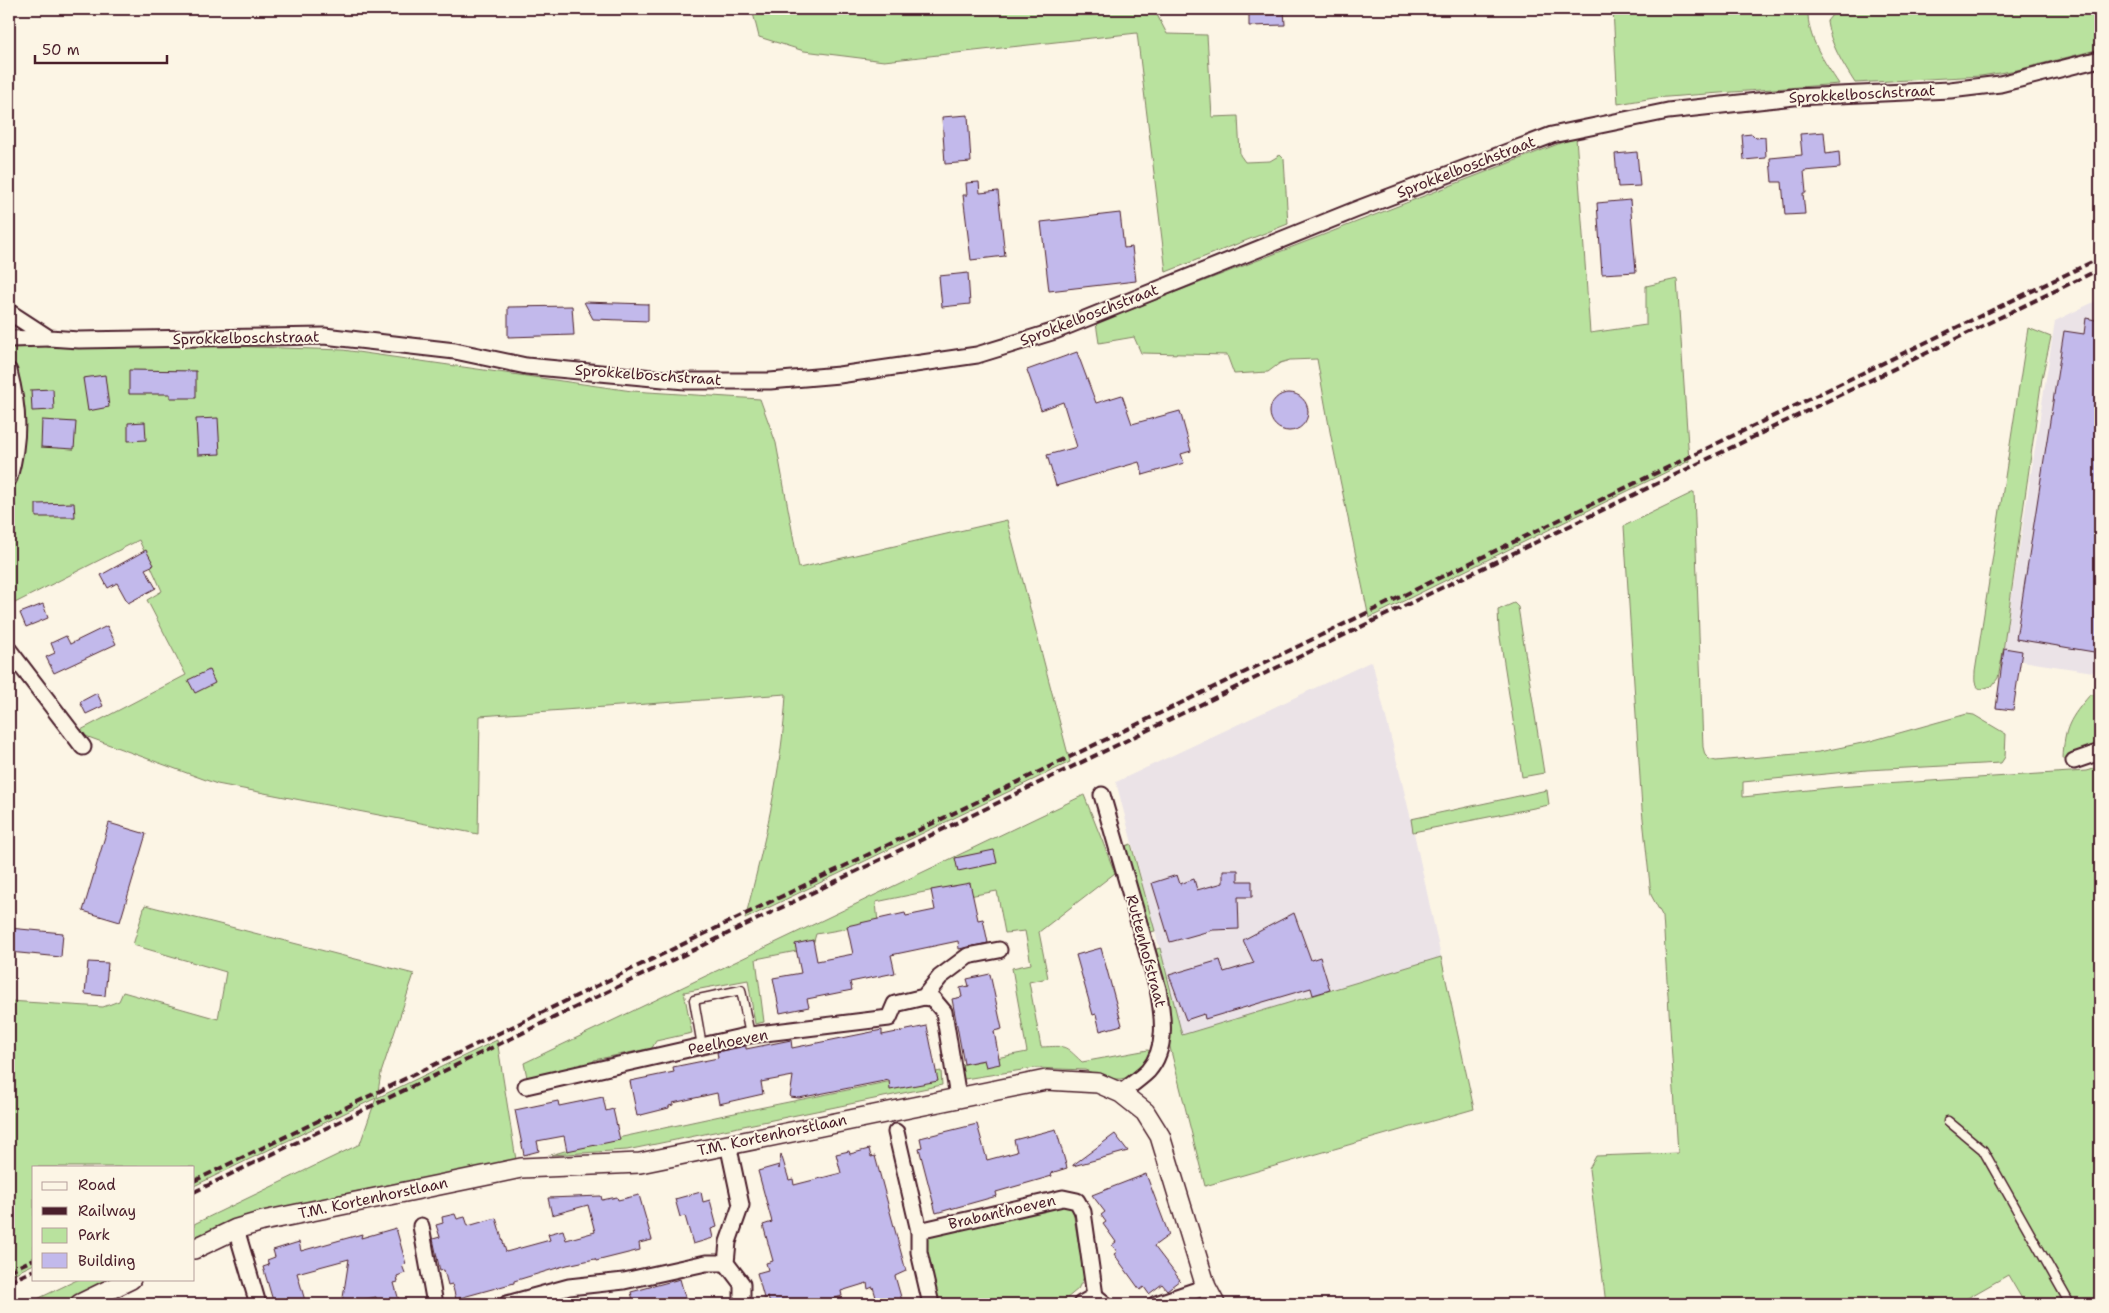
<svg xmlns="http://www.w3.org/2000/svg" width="2109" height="1313" viewBox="0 0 2109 1313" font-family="'Shantell Sans',sans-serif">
<rect width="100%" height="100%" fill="#fcf5e5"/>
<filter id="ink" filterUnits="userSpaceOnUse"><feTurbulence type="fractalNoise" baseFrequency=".02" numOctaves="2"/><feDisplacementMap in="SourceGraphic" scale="10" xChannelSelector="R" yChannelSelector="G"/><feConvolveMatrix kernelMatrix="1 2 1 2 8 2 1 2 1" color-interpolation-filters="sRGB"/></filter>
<g filter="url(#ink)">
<g fill="#ebe3e7">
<path d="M2100,299V673L2002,658L2055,321Z"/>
<path d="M1372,661L1411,819L1441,957L1182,1035L1116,782Z"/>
</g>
<g fill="#b9e29e" stroke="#828064">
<path d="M752,9H1154L1167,34L1207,35L1212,117L1238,116L1240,155L1245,162L1270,161L1280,155L1284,159L1288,224L1166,272L1137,33L884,61L804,51L759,37Z"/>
<path d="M1613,9L1808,10C1807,38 1824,61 1839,84L1654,98L1618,104Z"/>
<path d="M1837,9H2100V49L2017,70L1981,76L1855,83C1843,64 1830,44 1827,21Z"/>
<path d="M1576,137L1590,333L1646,325V286L1677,279L1689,461L1369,618L1331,437L1317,359L1290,360L1280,363L1268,372L1234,374L1227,355L1141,353L1134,337L1099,343L1096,323Z"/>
<path d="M2028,328L2051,337L2042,378L2002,658L1998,678L1992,686L1981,689C1973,686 1975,679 1975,672Z"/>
<path d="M44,344L196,345L343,350L632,391L760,399L776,443L799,568L1007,520L1070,762L745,919C764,845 782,771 786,694L480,716L478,834L217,784L80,734L77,732L186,675L147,600L162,591L139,540L9,606V490L14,444L10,347Z"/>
<path d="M1694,492L1703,747L1705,755L1709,759L1716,761L1819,752L1867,742L1967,714L1974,715L2006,734L2005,757L2001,763L1867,770L1743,782V797L1837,787L2086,771L2100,767V1304H2025L2008,1275L1957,1304H1606L1589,1169L1596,1156L1678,1153L1663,917L1651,895L1642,809L1624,526Z"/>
<path d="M1514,603L1518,607L1544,773L1522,777L1499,631L1498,610Z"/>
<path d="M2100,694V750L2094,754L2063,759C2064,728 2070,718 2090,695Z"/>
<path d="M1547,790L1549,805L1413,832L1411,819Z"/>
<path d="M1084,795L1115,873L1039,932L1048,978L1029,982L1041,1047C1067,1046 1063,1044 1082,1062L1148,1050L1152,1053L1137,1076L1120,1079H1108L1085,1070L1035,1068L958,1080L955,1066L1027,1052L1012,968L1031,964L1025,931L1005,933L997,891L941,901L939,889L876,902L878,923L816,934L812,948L756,959L764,1022L755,1024L748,980L684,992L692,1033L656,1041L652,1048L594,1060L592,1068L528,1082L524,1063Z"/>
<path d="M1131,844L1155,931L1141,934L1121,848Z"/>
<path d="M145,905L414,974L381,1073L377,1098L497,1040L516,1160L334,1196L267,1215L194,1244V1224L360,1144L376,1098L194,1186V1167H34V1264L9,1276V1001L103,1007L119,1001L123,992L218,1019L226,972L133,945Z"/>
<path d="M1160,948L1182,1035L1441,957L1474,1109L1205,1186L1146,952Z"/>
<path d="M941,1071L942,1085L627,1150L551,1155L585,1145L720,1116Z"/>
<path d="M1054,1200L1072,1205L1084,1277L1078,1289L1060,1304H937L925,1249V1228Z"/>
<path d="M79,1279H119L67,1304H27Z"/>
</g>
<g fill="#c2b9eb" stroke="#4a1f2b">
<path d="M1249,9H1284L1285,25L1249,26Z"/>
<path d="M968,115L971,162L945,164L942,117Z"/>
<path d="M1824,132L1826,154L1839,152L1840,168L1804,171L1806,193H1803L1805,214L1785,215L1782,182H1772L1770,158L1802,155L1800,134Z"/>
<path d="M1752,134L1756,138L1765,137L1766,158L1744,160L1742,135Z"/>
<path d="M1637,152L1640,186L1618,187L1615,154Z"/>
<path d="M979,182L980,193L998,191L1005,256L971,260L963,195H967L966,183Z"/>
<path d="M1630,200L1636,272L1602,274L1597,203Z"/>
<path d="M1120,213L1124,248L1132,247L1136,281L1049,291L1041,222Z"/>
<path d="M968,273L970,304L942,307L939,276Z"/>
<path d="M584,302L648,304V321L593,319Z"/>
<path d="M572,306L574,335L508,337V307Z"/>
<path d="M2086,318L2100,321V653L2016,639L2064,331L2084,334Z"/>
<path d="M1077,352L1096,403L1122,395L1132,424L1180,411L1191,451L1181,454L1184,463L1143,475L1139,462L1056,486L1047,455L1077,447L1063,402L1041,410L1027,370Z"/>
<path d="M129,370L196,371V398H170V394H129Z"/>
<path d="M105,375L109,407L88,411L83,378Z"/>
<path d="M53,389L54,410L32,411L31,390Z"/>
<circle cx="1289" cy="412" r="19"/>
<path d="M218,418L220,454L198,455L196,419Z"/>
<path d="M42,420L76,422L74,449L41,447Z"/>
<path d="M145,422L146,440L128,441V423Z"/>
<path d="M74,503L75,517H36V504Z"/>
<path d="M146,550L154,565L145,569L156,588L128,603L117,583L108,588L101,575Z"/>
<path d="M43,604L48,618L26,627L20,613Z"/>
<path d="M107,626L116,644L54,673L46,657L55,653L51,643L66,636L70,644Z"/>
<path d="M2004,648L2022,651L2013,710L1996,708Z"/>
<path d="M209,670L215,683L195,693L188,680Z"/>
<path d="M97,693L103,706L86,714L80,702Z"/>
<path d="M109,823L146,834L120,922L83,911Z"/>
<path d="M994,850L997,863L958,871L955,858Z"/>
<path d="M1223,870H1238V881H1252V897H1238L1239,929L1213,930L1170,942L1152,883L1177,875L1180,884L1194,879L1197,890L1223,883Z"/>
<path d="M970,883L978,920L983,919L988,943L959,949L958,941L891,955L895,973L850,982L852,990L807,999L809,1007L780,1013L773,978L801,973L795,944L813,940L817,961L853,954L847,926L905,913L906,916L935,910L931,890Z"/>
<path d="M1294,913L1311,960L1320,957L1330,990L1313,995L1311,988L1205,1019L1204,1014L1186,1020L1169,975L1220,960L1224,972L1254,963L1243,940Z"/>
<path d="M9,928L63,933L61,957L9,952Z"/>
<path d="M1101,948L1122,1025L1100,1031L1096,1014L1093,1015L1076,955Z"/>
<path d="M88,962L108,963L105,996L85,994Z"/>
<path d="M990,974L1002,1029L994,1031L1000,1064L986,1067L984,1060L964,1064L952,999L962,997L960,988L969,986L967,979Z"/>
<path d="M927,1026L938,1081L890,1090L889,1080L799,1098L790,1097L793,1076L761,1082L763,1094L719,1104L717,1093L673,1103V1105L669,1106V1108L637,1116L630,1081L674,1072L673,1067L718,1058L717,1052L746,1046V1049L791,1040L792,1048L882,1030V1035Z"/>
<path d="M603,1097L606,1111L613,1109L620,1140L567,1151L564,1136L537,1141L539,1151L524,1155L515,1110L558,1101L559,1106Z"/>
<path d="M977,1124L987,1160L1017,1152L1014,1140L1056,1129L1067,1168L1051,1173L1052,1176L996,1192L997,1196L936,1213L919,1148L922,1147L920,1138Z"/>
<path d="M1115,1134L1128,1151L1073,1166V1165Z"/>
<path d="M869,1149L871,1157L875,1156L906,1271L895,1276L903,1304H878L873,1287L868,1289L867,1283L841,1291L842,1296L816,1304H770L768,1297L764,1298L757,1273L768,1270L766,1263L773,1261L763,1225L772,1222L758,1171L779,1165V1169L781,1154L789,1180L793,1179L794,1185L841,1173L836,1154L849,1151L850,1154Z"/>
<path d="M1146,1174L1169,1235L1154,1246L1180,1280L1167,1290L1162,1284L1149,1294L1144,1287L1140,1290L1114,1254L1117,1252L1112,1245L1116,1242L1103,1224L1106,1222L1101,1215L1105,1212L1092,1195Z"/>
<path d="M701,1192L703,1202L710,1200L717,1227L711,1229L713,1238L693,1244L685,1216L680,1217L675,1199Z"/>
<path d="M639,1195L652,1240L639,1243L640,1250L596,1261L595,1259L567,1265L514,1281V1283L456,1299L452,1284L448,1285L444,1270L440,1271L433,1239L440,1237L436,1225L443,1223L442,1217L455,1214L457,1219L465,1217L468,1226L496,1218L506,1252L550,1240L548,1234L563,1230L566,1240L595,1232L588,1205L552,1215L548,1198L601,1196L602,1200L617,1197L618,1200Z"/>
<path d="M396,1228L406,1264L402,1265L405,1273L397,1276L398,1282L394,1283L400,1304H378L376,1297L342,1304L349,1259L297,1273L306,1304H274L263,1267L269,1265L267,1260L275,1257L273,1250L299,1242L301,1251L362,1234L361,1238Z"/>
<path d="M680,1279L687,1304H634L631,1292Z"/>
</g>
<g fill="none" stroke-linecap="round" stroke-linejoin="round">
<defs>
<g id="service">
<path d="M702,1046L694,1000L741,990L750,1035"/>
<path d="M1948,1121L1983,1150L2070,1304"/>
</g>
<g id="minor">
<path d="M9,312L49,338L79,340L324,336L455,351L526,366L685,381H770L839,375L977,355L1055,331L1355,210L1552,135L1668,111L1794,97L1950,90L2000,84L2100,59"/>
<path d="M9,339L49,338"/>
<path d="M9,371C19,410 20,438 9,478"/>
<path d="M9,650L83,747"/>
<path d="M2074,761L2100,752"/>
<path d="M1102,795L1158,989C1163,1016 1168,1048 1148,1071C1140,1079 1129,1086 1121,1093"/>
<path d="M924,997L933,999L944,1012L958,1097"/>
<path d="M526,1086L750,1035L889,1018L895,1004L924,997L940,977L968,956L999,950"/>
<path d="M896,1132L919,1231V1252L931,1304"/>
<path d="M728,1144L741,1205L728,1242L726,1263L742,1284V1304"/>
<path d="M421,1226L435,1304"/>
<path d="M236,1229L258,1304"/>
<path d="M919,1231L1063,1198L1077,1201L1083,1212L1095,1296"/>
<path d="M507,1304L569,1287L624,1281L706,1263H726"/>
<path d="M1081,1304L1095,1296L1105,1304"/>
<path d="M1156,1304L1206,1287"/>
</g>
<g id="tertiary">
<path d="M194,1249L236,1229L263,1221L488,1175L521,1168L640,1163L1046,1080L1098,1083L1121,1093L1145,1112L1160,1136L1206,1287L1215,1304"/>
<path d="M80,1304L131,1279"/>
</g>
</defs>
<use href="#service" stroke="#4a1f2b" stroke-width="11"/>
<use href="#minor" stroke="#4a1f2b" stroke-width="19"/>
<use href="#tertiary" stroke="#4a1f2b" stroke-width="22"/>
<use href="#service" stroke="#fcf5e5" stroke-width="8"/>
<use href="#minor" stroke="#fcf5e5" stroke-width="15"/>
<use href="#tertiary" stroke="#fcf5e5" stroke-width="19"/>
<g stroke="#4a1f2b" stroke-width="4" stroke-dasharray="8 4" stroke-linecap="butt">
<path d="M194,1181L2100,258"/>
<path d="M194,1192L2100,269"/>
<path d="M9,1271L34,1259"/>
<path d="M9,1282L34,1270"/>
</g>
</g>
</g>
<g text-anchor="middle" stroke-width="4" stroke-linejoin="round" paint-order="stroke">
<g font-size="15" fill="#4a1f2b" stroke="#fcf5e5">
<text transform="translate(1862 94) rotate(-3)" y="5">Sprokkelboschstraat</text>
<text transform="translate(1466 167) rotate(-21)" y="5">Sprokkelboschstraat</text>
<text transform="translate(1089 315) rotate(-21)" y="5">Sprokkelboschstraat</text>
<text transform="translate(246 338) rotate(-1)" y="5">Sprokkelboschstraat</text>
<text transform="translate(648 375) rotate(4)" y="5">Sprokkelboschstraat</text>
<text transform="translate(1146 951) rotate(75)" y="5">Ruttenhofstraat</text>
<text transform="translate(728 1042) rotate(-11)" y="5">Peelhoeven</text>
<text transform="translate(772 1135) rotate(-12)" y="5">T.M. Kortenhorstlaan</text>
<text transform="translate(373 1198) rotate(-12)" y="5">T.M. Kortenhorstlaan</text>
<text transform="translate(1002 1212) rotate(-13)" y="5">Brabanthoeven</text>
</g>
</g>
<rect width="2109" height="1313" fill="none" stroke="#fcf5e5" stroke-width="30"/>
<rect x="15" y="15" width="2079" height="1283" fill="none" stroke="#4a1f2b" stroke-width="2" filter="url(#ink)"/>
<rect x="32" y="1166" width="162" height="115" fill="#fcf5e5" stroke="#b59f9b"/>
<rect x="42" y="1182" width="25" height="8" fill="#fcf5e5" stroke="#b59f9b"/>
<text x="78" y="1190" font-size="15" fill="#4a1f2b">Road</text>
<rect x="42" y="1207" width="25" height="8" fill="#4a1f2b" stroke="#b59f9b"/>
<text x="78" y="1216" font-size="15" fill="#4a1f2b">Railway</text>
<rect x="42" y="1228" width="25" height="15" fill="#b9e29e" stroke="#b59f9b"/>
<text x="78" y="1240" font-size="15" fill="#4a1f2b">Park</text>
<rect x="42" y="1253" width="25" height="15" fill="#c2b9eb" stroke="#b59f9b"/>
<text x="78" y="1266" font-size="15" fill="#4a1f2b">Building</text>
<path d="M35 55v8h132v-8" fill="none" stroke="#4a1f2b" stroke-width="2.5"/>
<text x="42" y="55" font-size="15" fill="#4a1f2b" stroke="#fcf5e5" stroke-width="4" paint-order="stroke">50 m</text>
</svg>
